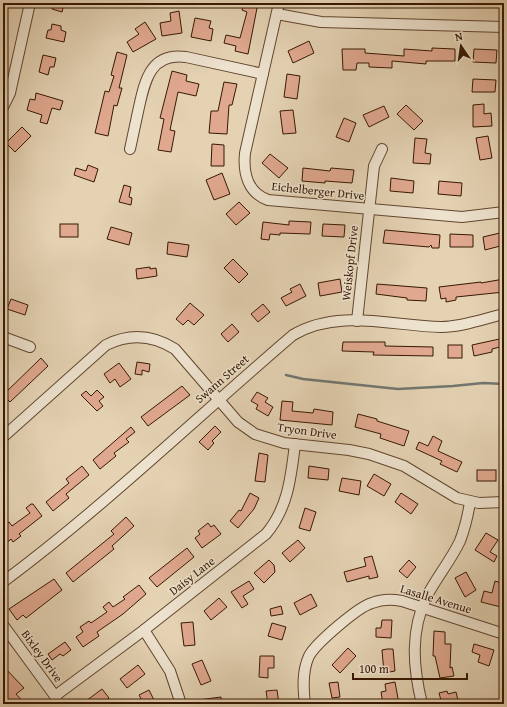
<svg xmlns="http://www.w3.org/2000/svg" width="507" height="707" viewBox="0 0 507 707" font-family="'Gentium Book Plus',serif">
<rect width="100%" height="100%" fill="#e4d2b3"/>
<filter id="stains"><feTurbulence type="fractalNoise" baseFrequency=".005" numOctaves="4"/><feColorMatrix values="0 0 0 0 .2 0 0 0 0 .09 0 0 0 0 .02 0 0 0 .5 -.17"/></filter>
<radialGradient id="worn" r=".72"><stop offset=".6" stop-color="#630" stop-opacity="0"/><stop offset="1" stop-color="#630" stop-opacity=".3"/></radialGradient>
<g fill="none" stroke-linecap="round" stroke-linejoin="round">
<path stroke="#72766f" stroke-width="2.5" d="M286,375L303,379L398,389L453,386L483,383L504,384"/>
</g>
<g fill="#e0a88f" stroke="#371803">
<path d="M53,3H64L62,12L52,9Z"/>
<path d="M244,3H258L248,54L235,51L236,46L224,43L226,35L240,38L247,12L242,10Z"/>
<path d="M179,11L182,33L162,36L160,23L171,21L170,13Z"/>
<path d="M195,18L211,21L209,28L213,29L211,41L191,37Z"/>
<path d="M145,22L156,39L133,52L127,42L139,34L135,29Z"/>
<path d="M52,24L61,26V30L66,32L64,42L46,38L48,30H51Z"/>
<path d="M309,41L314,53L293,63L288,51Z"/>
<path d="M432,48L455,49V61H426V64L392,61V68L369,67V63H357L356,70H343L342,49H365V53L404,56V49L432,51Z"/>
<path d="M474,49L497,50L496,63L473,62Z"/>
<path d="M117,52L127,55L119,88H122L117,106L114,105L108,136L95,133L105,91L109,92L114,76L111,75Z"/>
<path d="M43,55L56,58L54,67H50L48,75L39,72Z"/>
<path d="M172,71L187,75L186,81L199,84L196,96L178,92L170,130L175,131L171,152L158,150L164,119L160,118Z"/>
<path d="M287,74L300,76L297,99L284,97Z"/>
<path d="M473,79L496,80L495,92H472Z"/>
<path d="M224,82L237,84L232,105H229L227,134L209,133L211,111H218Z"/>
<path d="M36,93L63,101L60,110L52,108L47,124L40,122L42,115L27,110L30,99L35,100Z"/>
<path d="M484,104V114L491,113L492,126L473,127V105Z"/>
<path d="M406,105L423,121L414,130L397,114Z"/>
<path d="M384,106L389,117L369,127L363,115Z"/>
<path d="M293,110L296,133L283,134L280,111Z"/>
<path d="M344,118L356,123L349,142L336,137Z"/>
<path d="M22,127L31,136L15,152L6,143Z"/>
<path d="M488,136L492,158L480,160L476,138Z"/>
<path d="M415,138L427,139L425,153L431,154L430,164L413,163Z"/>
<path d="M212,144L224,145V166H211Z"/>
<path d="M270,154L288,168L279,178L262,163Z"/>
<path d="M88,165L98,169L94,182L74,175L76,168L86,171Z"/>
<path d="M303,168L330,171L331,168L354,170L352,183L325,181V183L302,181Z"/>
<path d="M222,173L230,194L214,200L206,180Z"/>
<path d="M391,178L414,181L413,193L390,191Z"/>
<path d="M439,181L462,183L461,196L438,194Z"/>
<path d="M124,185L131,187L129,197L132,198L131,205L119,202Z"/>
<path d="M239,202L250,213L236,225L226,214Z"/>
<path d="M289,221L311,222L310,234L280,233V235L270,234L269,240L261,239L263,222L289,225Z"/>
<rect x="60" y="224" width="18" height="13"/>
<path d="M323,224L345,225L344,237L322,236Z"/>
<path d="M111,227L132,233L129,245L107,239Z"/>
<path d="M385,230L440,235L439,248H432L431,245L429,247L383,243Z"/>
<path d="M504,232V245L485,250L483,237Z"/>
<path d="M450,234L473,235V247H450Z"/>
<path d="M168,242L189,245L187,257L167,254Z"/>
<path d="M233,259L248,274L239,283L224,268Z"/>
<path d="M150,267V269L156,268L157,276L137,279L136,269Z"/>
<path d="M340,279L342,292L320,296L318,283Z"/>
<path d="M504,279V292L456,297V300L446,302V298L441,299L439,287L481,282V283Z"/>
<path d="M300,284L306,296L286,306L281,298L292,292L290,289Z"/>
<path d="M377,284L427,288L426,301L407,300V298L376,294Z"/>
<path d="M11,299L28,305L25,315L7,309Z"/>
<path d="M190,303L204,315L194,325L188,320L183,325L176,319Z"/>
<path d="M263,304L270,312L258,322L251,314Z"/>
<path d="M232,324L239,332L228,342L221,334Z"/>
<path d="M504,338V346L492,349V352L474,356L472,345Z"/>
<path d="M343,342H385V346L433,347V356L373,355L374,352L342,351Z"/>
<rect x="448" y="345" width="14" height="13"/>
<path d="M41,358L48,366L10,402L3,395Z"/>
<path d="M137,362L150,364L149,372L142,370V375L135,374Z"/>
<path d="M119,363L131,379L120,387L115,379L110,383L104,374Z"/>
<path d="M182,386L190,395L148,426L141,417Z"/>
<path d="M97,390L104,397L99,401L103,406L97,411L81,395L86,391L91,396Z"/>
<path d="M257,392L268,398L265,402L273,407L268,416L256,409L258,405L251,401Z"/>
<path d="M282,401L293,402L292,411L313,413L314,409L333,412L332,425L280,420Z"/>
<path d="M358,414L377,419V421L409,431L404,446L380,438L381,434L355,427Z"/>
<path d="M215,426L221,432L212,441L214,443L208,450L199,442Z"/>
<path d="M131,427L135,432L126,439L129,442L114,453L116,456L100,469L93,460Z"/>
<path d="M433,436L442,441L438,451L462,462L457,472L440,464L442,461L416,449L419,442L428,446Z"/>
<path d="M259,453L268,455L265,482L255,481Z"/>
<path d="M82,466L89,475L66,494L69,498L53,511L46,502L69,483L66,479Z"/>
<path d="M309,466L329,469L328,480L308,478Z"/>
<rect x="477" y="470" width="19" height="11"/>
<path d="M374,474L391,484L384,496L367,486Z"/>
<path d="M342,478L361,481L359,495L339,491Z"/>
<path d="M250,493L259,498L254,509L238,528L230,521L239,510L241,511Z"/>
<path d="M401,493L418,504L411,514L395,502Z"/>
<path d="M31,504H33L42,516L19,534L21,536L13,542L11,539L3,546V535L6,532L3,527L9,522L12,526L30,513L26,508Z"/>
<path d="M305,508L316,512L310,531L299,528Z"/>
<path d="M126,517L134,526L112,546L114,549L73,582L66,573L114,534L111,531Z"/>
<path d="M208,523L211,527L214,525L221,534L202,548L195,538L200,534L198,531Z"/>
<path d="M486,533L498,540L490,552L497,556L494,562L475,550Z"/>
<path d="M298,540L305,548L290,562L282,553Z"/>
<path d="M187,548L194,557L157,587L149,578Z"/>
<path d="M372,556L378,577L369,579V576L347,582L344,572L366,566L364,558Z"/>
<path d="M269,560L274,565L275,572L264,583L254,573Z"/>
<path d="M409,560L416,567L407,578L399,571Z"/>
<path d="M466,572L476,590L465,597L455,578Z"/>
<path d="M54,579L62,590L26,618L23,615L17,620L9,609Z"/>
<path d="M249,581L254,589L243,596L248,604L242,608L231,592Z"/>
<path d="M495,581L504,584V595L501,607L481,602L484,591L492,593Z"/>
<path d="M139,585L146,594L123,614L97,632L99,636L83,647L76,637L83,632L80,627L89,621L91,623L107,612L103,607L109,602L113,607L125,599L123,597Z"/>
<path d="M311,594L317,606L300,615L294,603Z"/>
<path d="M219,598L227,607L211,620L204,611Z"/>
<path d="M281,606L283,614L271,616L270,609Z"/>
<path d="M382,620H392L391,638L376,637V628H381Z"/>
<path d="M193,622L195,645L184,646L181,623Z"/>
<path d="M272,623L286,627L282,640L268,636Z"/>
<path d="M434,631L445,632V644H451L450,668L452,667L454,676L440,678L435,656H433Z"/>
<path d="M65,642L71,650L63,656L60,654L52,660L48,654Z"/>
<path d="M474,644L494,650L489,666L478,662L480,655L472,652Z"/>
<path d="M348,648L356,656L340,673L332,665Z"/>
<path d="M387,649H393L395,671L384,673L382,650Z"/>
<path d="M260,656H274V668H268V678L259,677Z"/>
<path d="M202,660L211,681L201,685L192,664Z"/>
<path d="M138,665L145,674L127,688L120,679Z"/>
<path d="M3,666L24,688L16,694L25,704H10L3,695Z"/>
<path d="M338,682L340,697L332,698L329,683Z"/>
<path d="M395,682L399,704H383L381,692L386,691L385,684Z"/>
<path d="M102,689L109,698L101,704H82Z"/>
<path d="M149,690L156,704H144L139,695Z"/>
<path d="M277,690L279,704H268L266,691Z"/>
<path d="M447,691L448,694L456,692L459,704H442L439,693Z"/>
<path d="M221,697L222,704H198V700Z"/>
</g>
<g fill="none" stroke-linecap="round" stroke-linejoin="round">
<defs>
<g id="minor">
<path d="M279,3L245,153C243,173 248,193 268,200L462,217L504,212"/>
<path d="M277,14L321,22L504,27"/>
<path d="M3,107L10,93L30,3"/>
<path d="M130,149C133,135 136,121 139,107C145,80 151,52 186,57L263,74"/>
<path d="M357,321L374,166L382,149"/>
<path d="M3,337L30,347"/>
<path d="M3,437L106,345C130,333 153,335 175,349L238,422L255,434L284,443L349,450L369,454L404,466L457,498L479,503L504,502"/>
<path d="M3,582C105,506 197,417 293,335C338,308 392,326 441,327C462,327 483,319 504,314"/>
<path d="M3,625L55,696L58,704"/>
<path d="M144,630L170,671L181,704"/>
<path d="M55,696L144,630L266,534C288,508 291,477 295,444"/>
<path d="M305,704C303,688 302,671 309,656C316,643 358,607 372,603C382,599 391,599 402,601L504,634"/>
<path d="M422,704C413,667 410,631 427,596C437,577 451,560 460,541C465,528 468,515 470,502"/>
</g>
</defs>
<use href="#minor" stroke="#62462f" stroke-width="12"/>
<use href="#minor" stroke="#ede2ce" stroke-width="10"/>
</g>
<g text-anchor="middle" stroke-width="3" stroke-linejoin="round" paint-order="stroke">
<g font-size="12" fill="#371803" stroke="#ede2ce">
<text transform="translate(318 191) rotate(6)" y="4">Eichelberger Drive</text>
<text transform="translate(350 263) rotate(-84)" y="4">Weiskopf Drive</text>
<text transform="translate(222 379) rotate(-41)" y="4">Swann Street</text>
<text transform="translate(307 431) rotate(8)" y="4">Tryon Drive</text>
<text transform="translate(192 576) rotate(-38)" y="4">Daisy Lane</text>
<text transform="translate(436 599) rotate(17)" y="4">Lasalle Avenue</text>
<text transform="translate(42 656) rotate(54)" y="4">Bixley Drive</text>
</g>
</g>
<rect width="507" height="707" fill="none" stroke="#e4d2b3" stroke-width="16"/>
<rect x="4" y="4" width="499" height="699" fill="none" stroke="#371803" stroke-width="2"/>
<rect x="8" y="8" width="491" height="691" fill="none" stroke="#371803"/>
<g transform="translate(461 46) rotate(347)" stroke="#ede2ce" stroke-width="3" paint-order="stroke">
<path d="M0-3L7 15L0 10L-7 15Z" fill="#371803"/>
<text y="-6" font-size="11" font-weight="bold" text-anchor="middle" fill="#371803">N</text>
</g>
<path d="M353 673v6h114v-6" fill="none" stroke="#371803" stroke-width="2"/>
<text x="359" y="673" font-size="12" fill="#371803" stroke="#ede2ce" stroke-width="3" paint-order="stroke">100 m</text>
<rect width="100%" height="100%" filter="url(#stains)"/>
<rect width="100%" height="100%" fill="url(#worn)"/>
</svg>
